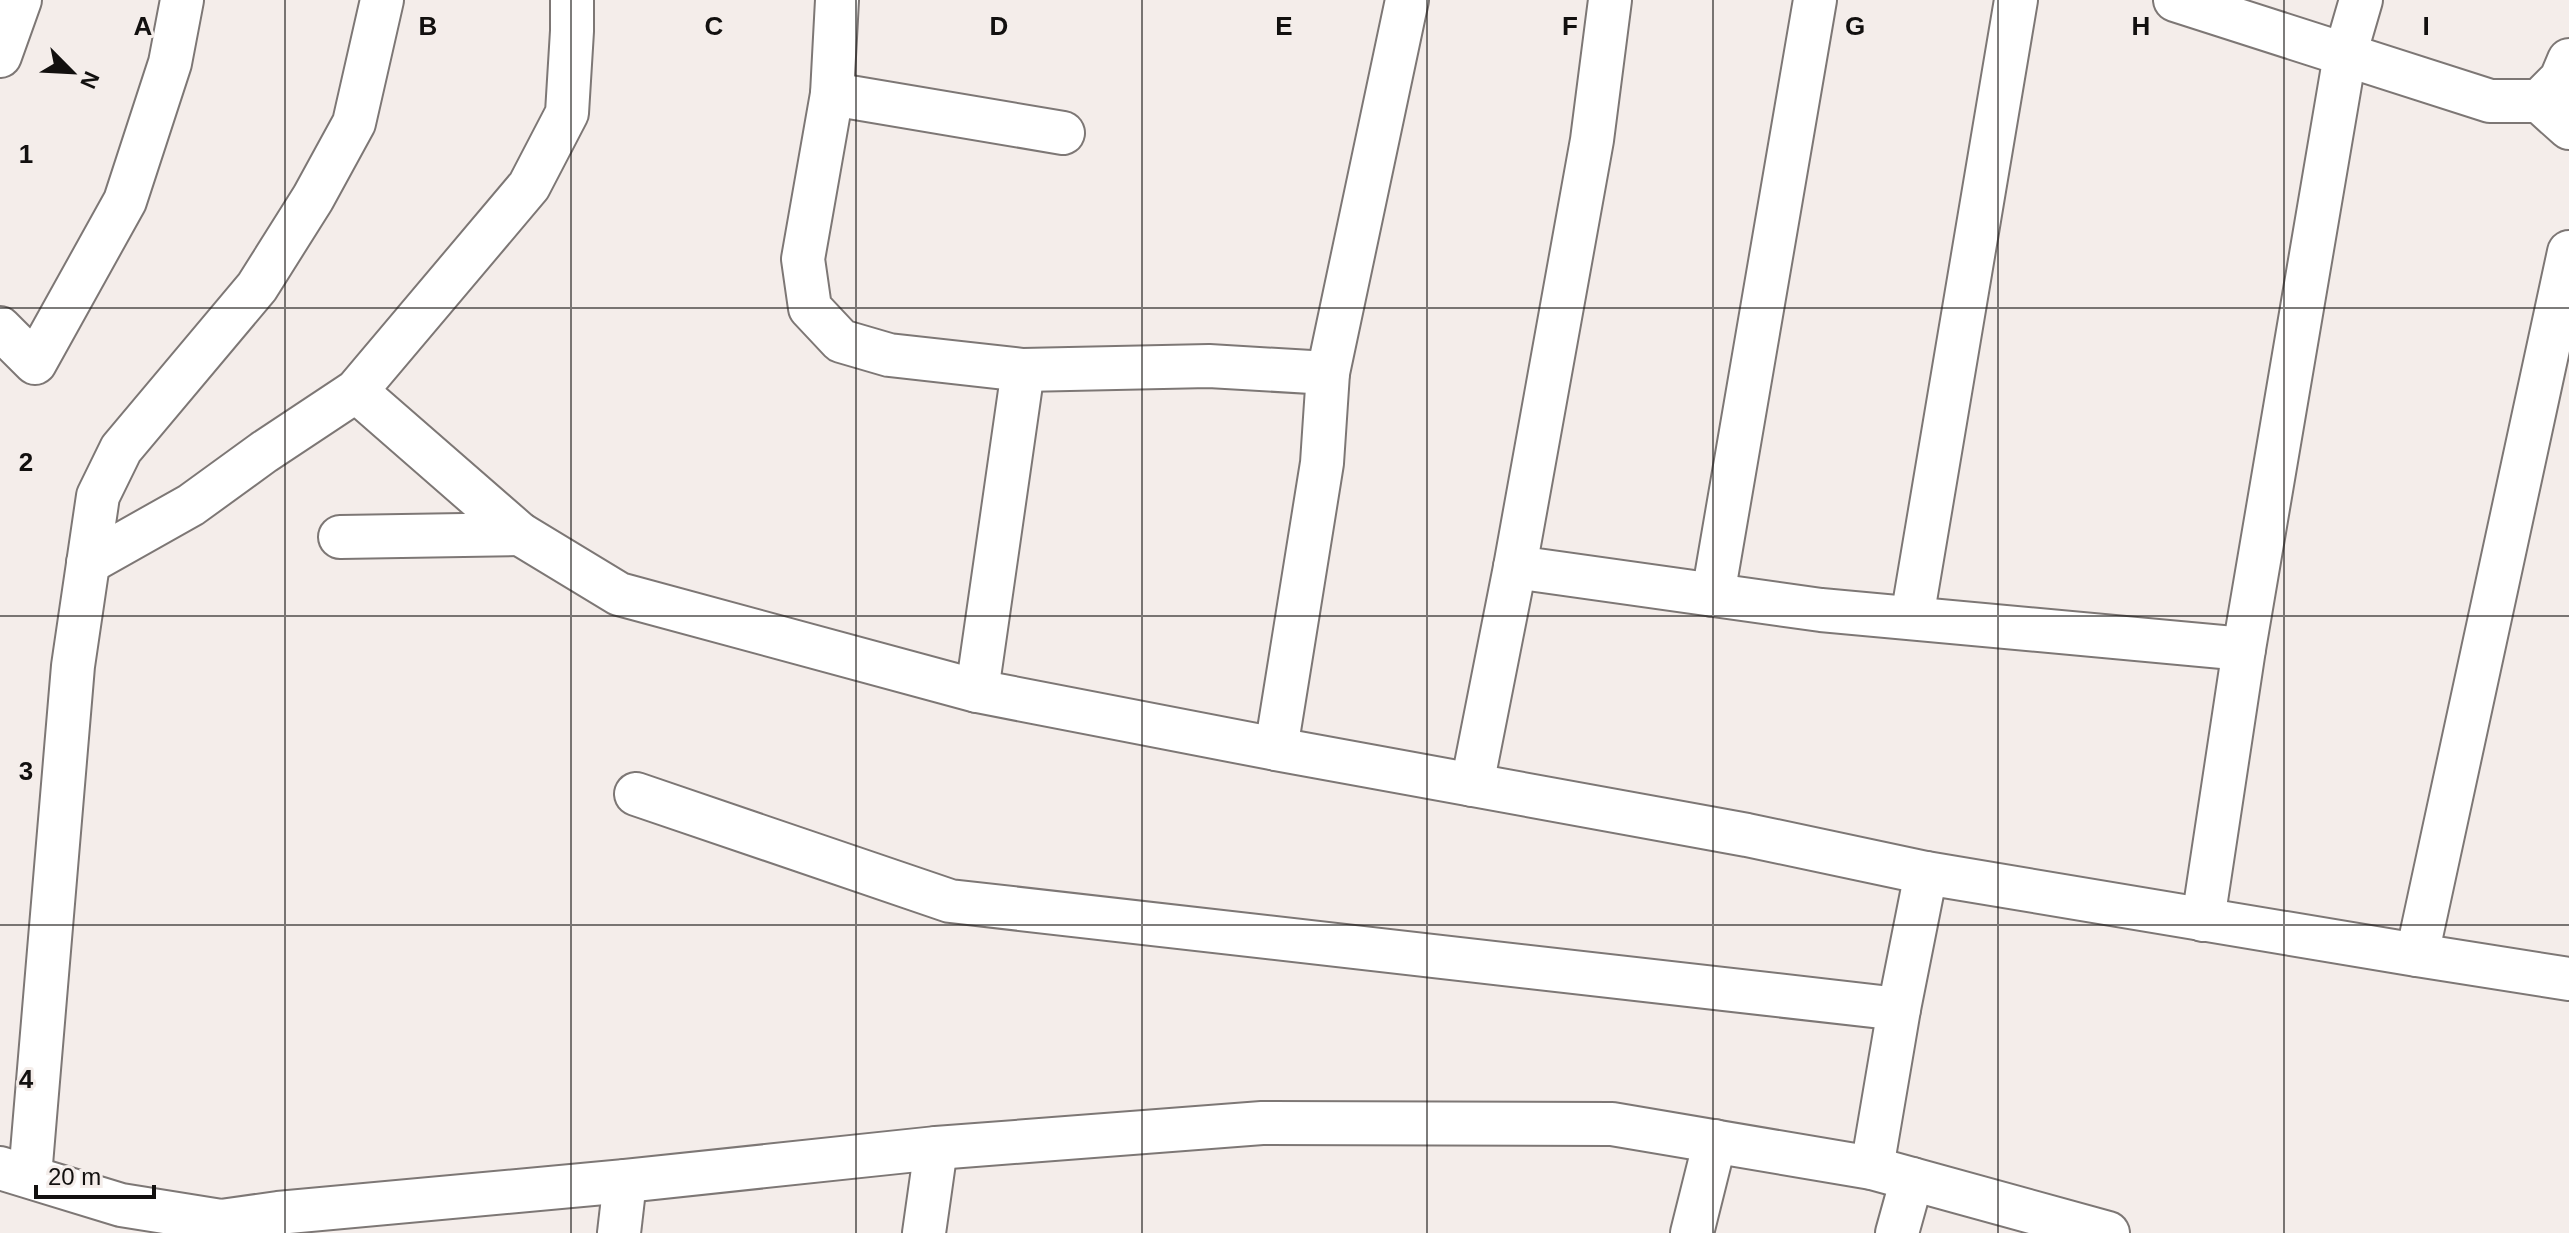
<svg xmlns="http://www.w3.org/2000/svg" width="2569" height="1233" viewBox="0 0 2569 1233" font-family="Arial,sans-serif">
<rect width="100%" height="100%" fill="#f4edea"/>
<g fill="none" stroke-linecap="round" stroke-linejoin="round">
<defs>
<g id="street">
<path d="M1610,0L1592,140L1515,567L1821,610L2244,649"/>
<path d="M2175,0L2490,101H2539L2561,79L2569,60"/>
<path d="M0,56L20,0"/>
<path d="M832,94L1063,133"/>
<path d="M2539,101L2569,128"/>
<path d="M0,328L35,363L125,201L170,63L182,0"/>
<path d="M1328,373L1407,0"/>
<path d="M356,391L520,534L619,594L977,691L1276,749L1322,463L1328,373L1209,366L1023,370L889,355L841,341L810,308L803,259L832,94L837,0"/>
<path d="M340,537L520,534"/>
<path d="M88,563L191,505L264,452L356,391L529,186L567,113L572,31V0"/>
<path d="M1713,595L1815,0"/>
<path d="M1912,618L2016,0"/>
<path d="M977,691L1023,370"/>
<path d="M1276,749L1747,835L1926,873"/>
<path d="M1472,785L1515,567"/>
<path d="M636,794L950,901L1899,1009"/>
<path d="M2203,920L2244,649L2345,55L2361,0"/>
<path d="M2417,955L2569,979"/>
<path d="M0,1168L121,1205L221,1221L278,1213L625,1181L936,1148L1262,1123L1612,1124L1872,1168L2108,1233"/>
<path d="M1872,1168L1899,1009L1926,873L2417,955L2569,252"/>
<path d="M30,1176L73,666L98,496L121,449L257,287L313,198L354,123L382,0"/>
<path d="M619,1233L625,1181"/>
<path d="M924,1233L936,1148"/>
<path d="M1692,1233L1715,1141"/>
<path d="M1897,1233L1912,1179"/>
</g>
</defs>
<use href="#street" stroke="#7d7775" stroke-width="46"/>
<use href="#street" stroke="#fff" stroke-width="42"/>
</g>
<path fill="none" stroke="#12100f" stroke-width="2" stroke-opacity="0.55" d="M285,0V1233M571,0V1233M856,0V1233M1142,0V1233M1427,0V1233M1713,0V1233M1998,0V1233M2284,0V1233M0,308H2569M0,616H2569M0,925H2569"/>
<g font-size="26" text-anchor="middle" font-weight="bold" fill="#12100f" stroke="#f4edea" stroke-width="6" stroke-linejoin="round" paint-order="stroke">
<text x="143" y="35">A</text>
<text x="428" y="35">B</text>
<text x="714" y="35">C</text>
<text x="999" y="35">D</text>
<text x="1284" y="35">E</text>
<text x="1570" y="35">F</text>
<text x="1855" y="35">G</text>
<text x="2141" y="35">H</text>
<text x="2426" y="35">I</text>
<text x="26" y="163">1</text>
<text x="26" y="471">2</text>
<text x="26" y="780">3</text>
<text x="26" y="1088">4</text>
</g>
<g transform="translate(72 72) rotate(114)" stroke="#f4edea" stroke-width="6" paint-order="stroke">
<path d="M0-6L14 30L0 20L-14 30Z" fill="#12100f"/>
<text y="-12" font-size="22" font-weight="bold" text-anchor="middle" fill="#12100f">N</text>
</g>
<path d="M36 1185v12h118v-12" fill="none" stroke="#12100f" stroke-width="4"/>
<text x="48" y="1185" font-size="24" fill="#12100f" stroke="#f4edea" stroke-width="6" paint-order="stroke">20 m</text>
</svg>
